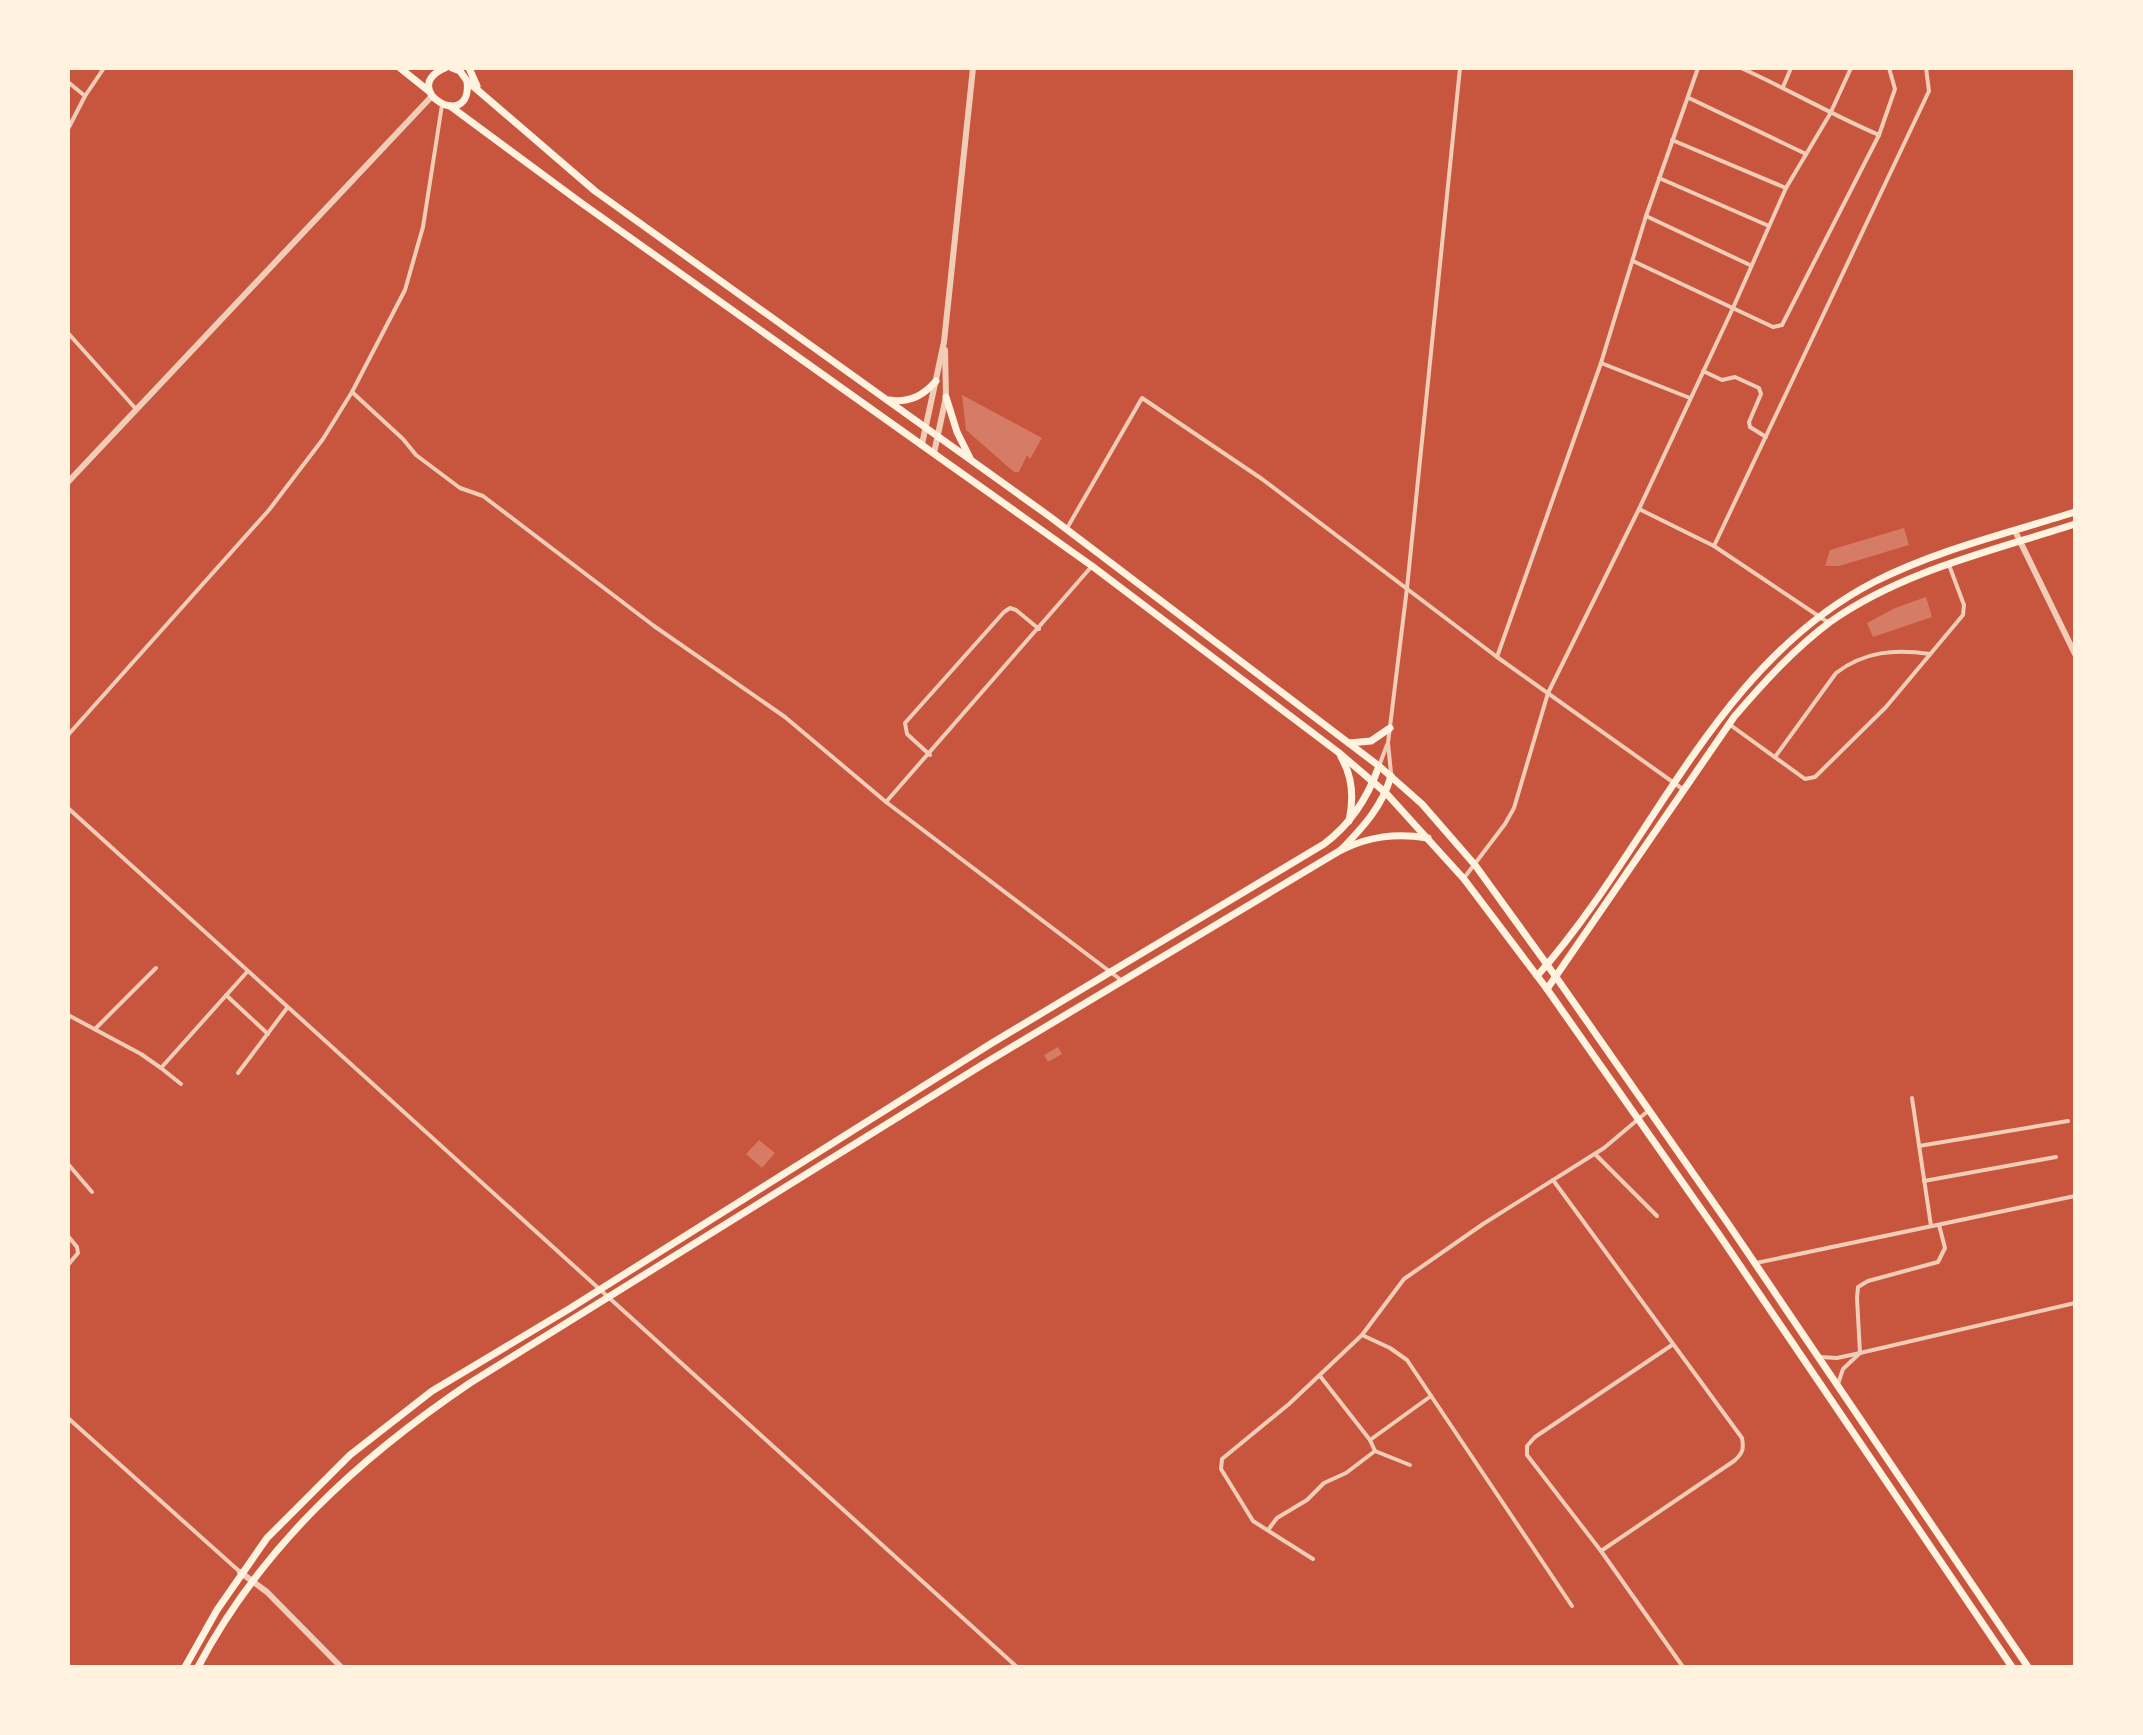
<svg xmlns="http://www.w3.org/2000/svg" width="2143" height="1735" viewBox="0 0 2143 1735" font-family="'Public Sans',sans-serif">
<rect width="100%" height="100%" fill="#c8553d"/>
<g fill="#d67c66">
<path d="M962,395L1042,438L1030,459L1027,455L1019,472H1014L966,430Z"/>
<path d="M1904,528L1909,545L1839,566H1825L1830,550Z"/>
<path d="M1926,597L1932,617L1873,637L1867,623L1895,608Z"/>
<path d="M1058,1047L1062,1054L1048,1062L1044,1055Z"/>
<path d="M759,1140L775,1153L762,1168L746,1154Z"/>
</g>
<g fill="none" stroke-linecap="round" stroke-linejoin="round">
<g stroke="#f1ccb7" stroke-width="4">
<path d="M1741,68C1788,89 1832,115 1879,135"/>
<path d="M68,82L85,96"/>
<path d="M1783,87L1791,68"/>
<path d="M1689,98L1806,154"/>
<path d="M68,129L85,96L104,68"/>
<path d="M1672,140L1786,188"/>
<path d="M1659,178L1769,226"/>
<path d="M1646,216L1750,265"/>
<path d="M1633,261L1773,327L1782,325L1879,135L1895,89L1889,68"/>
<path d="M68,333L136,409"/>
<path d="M1601,363L1690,398"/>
<path d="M1703,371L1722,380L1735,377L1759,388L1761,394L1749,422L1750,427L1766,437"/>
<path d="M352,392L403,439L416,455L460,488L483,496L654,626L785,717L886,802L1121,980"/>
<path d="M1639,509L1714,546L1829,623"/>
<path d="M1066,530L1142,398L1262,479L1497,657L1684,790"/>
<path d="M1714,546L1929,91L1926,68"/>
<path d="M1497,657L1601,363L1646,216L1698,68"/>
<path d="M1729,724L1805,779L1815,777L1886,707L1963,615L1964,605L1949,565"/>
<path d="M68,735L269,510L323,439L352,392L405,290L423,227L442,105"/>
<path d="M930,755L907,734L905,723L1004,612L1010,608L1016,610L1039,629"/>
<path d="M1775,757L1836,673C1865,651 1895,649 1930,654"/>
<path d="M1379,766L1387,745"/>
<path d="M1391,773L1388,743L1407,588L1460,68"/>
<path d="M886,802L1092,566"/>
<path d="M68,808L1017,1667"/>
<path d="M1464,878L1505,824L1514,808L1548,693L1639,509L1733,308L1786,188L1830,114L1851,68"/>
<path d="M226,995L268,1034"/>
<path d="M68,1015L141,1054L161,1068L247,972"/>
<path d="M95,1029L156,968"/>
<path d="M161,1068L181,1084"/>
<path d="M238,1073L287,1008"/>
<path d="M1912,1098L1931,1226"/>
<path d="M1919,1146L2068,1121"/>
<path d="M1595,1154L1657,1216"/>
<path d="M68,1164L92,1192"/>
<path d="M1553,1180L1742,1438C1744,1449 1743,1453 1734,1461L1601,1551"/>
<path d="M1924,1181L2056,1157"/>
<path d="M68,1236L77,1247L78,1253L68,1265"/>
<path d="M1756,1263L2075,1196"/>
<path d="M1362,1335L1390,1348L1407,1360L1572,1606"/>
<path d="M1672,1345L1535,1437L1527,1446V1455L1601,1551L1683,1667"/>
<path d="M1820,1357L1837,1358L1860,1353L2075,1303"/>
<path d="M1320,1376L1370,1440L1375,1451L1410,1465"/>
<path d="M1838,1384L1843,1369L1860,1353L1857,1298L1858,1287L1868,1281L1938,1262L1945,1248L1939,1225"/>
<path d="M68,1418L239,1571"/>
<path d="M1370,1440L1431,1396"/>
<path d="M1268,1530L1277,1518L1307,1500L1324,1483L1346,1473L1375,1451"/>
<path d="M1313,1559L1253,1521L1221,1469L1222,1459L1289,1404L1362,1335L1404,1279L1483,1224L1604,1148L1648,1111"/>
</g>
<g stroke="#f1ccb7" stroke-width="6">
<path d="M922,444L944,342L973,68"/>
<path d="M934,453L946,397L945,350"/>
<path d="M68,482L432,96"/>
<path d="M2015,531L2075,654"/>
<path d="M240,1572L267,1592L341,1667"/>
</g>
<g stroke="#fff3e0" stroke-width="7">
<path d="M185,1667L217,1610L267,1538L350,1455L432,1391L569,1309L992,1043L1324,844C1351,824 1368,797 1379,766"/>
<path d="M198,1667C261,1547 359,1458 470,1383L982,1065L1341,850C1363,827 1382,807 1391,776"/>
</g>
<g stroke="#fff3e0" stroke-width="7">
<path d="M400,68L430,92"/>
<path d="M445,68C396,89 473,134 467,81"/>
<path d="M452,68L460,71L467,81L595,191L1049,516L1379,766L1422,804L1475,865L1556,977L1727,1222L2028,1667"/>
<path d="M469,68L477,86"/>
<path d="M450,106L580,202L1092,566L1338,752L1386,793L1464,879L1547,989L1720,1236L2012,1667"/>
<path d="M946,397L957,432L970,458"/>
<path d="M889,400C909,403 923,396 936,381"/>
<path d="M1349,743L1371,741L1390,728"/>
<path d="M1341,757C1353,777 1354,798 1349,821"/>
<path d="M1341,850C1370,836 1396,833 1428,838"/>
<path d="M1537,976C1652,847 1714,665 1874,582C1937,550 2008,533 2075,512"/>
<path d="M1547,989L1734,717C1763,683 1794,649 1830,622C1902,571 1992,551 2075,524"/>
</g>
</g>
<rect width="2143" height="1735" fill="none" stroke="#fff3e0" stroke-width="140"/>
</svg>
